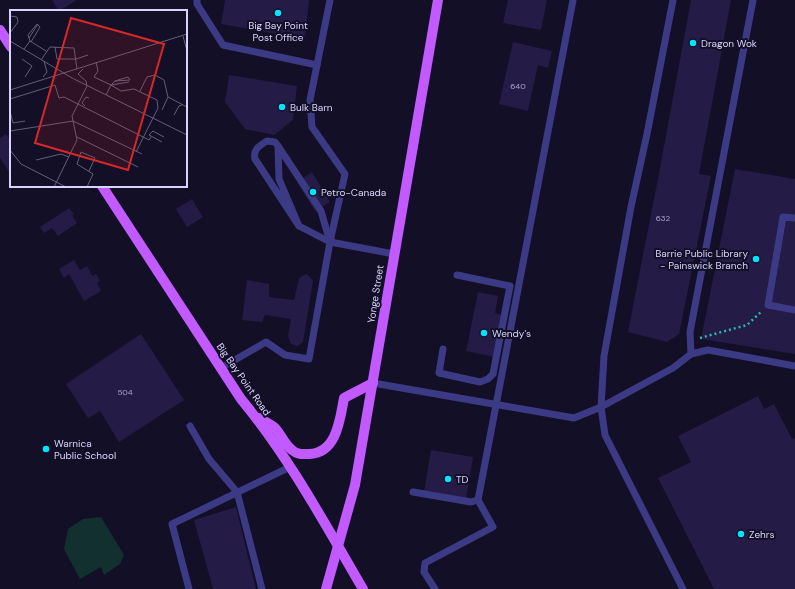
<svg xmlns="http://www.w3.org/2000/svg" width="795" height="589" viewBox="0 0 795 589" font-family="'DM Sans',sans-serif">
<rect width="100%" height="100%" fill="#130f26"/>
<path fill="#12302f" d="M101,517L124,555L120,564L104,575L101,567L80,579L64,549L68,529L83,519Z"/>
<g fill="#241b47">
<path d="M52,0H75V1L59,11Z"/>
<path d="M225,0H309L305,39L221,24Z"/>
<path d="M508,0H547L541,30L503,23Z"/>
<path d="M691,0H731L699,174L711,176L679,334L667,342L628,332L660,168Z"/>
<path d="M513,42L552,51L548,68L538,65L528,111L499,104Z"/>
<path d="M229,75L297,86L293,120L274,135L245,129L225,102Z"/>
<path d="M6,134L11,141V175L0,158V138Z"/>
<path d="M735,169L795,179V354L701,339Z"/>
<path d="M312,172L330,202L315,211L297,182Z"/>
<path d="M192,199L203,217L187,227L176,209Z"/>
<path d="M69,208L74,214L72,215L77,223L58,236L52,228L44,233L40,227Z"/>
<path d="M74,260L80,270L87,266L92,276L96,274L100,281L97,283L101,291L84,301L69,274L64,278L59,269Z"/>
<path d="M306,274L310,277L313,281L303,342L298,346L291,344L288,336L291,319L265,315L262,322L242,320L247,280L269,284V297L294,300L299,278Z"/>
<path d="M478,292L498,296L495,313L502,315L494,357L466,351Z"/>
<path d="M141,334L184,400L119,442L100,411L88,418L66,384Z"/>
<path d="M758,396L764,409L774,404L792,439L795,438V589H714L658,478L691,462L678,436Z"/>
<path d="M431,450L473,457L466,499L424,492Z"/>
<path d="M236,507L256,589H213L194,520Z"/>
</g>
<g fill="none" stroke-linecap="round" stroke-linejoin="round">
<path stroke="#2fb8b0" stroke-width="2.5" stroke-dasharray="2 3" stroke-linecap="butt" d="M700,338L747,325L762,311"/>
<g stroke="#3d3a85" stroke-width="7">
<path d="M197,0V4L223,45L317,65"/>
<path d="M330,0L310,100L312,127L345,174L330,242L394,254"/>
<path d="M673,0L647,134L631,207L604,356L601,407L605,435L683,589"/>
<path d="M795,218L783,217L768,305L795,310"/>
<path d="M299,226L279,179L278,146L275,142L267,141C259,146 253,149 255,159L299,226L330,242"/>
<path d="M443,349L439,373L480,382L488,379L493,374L510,286L457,275"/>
<path d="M691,354L690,332L753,0"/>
<path d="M221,368L266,342L285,355L309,359L330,242L321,211L278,146"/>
<path d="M373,383L574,418L601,407L673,368L691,354L708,350L795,366"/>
<path d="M190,426L209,459L237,492L262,589"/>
<path d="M413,492L471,502L478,500"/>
<path d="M189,589L172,524L290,467"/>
<path d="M435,589L424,572L425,563L493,527L478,500L573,0"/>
</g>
<g stroke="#c25bff" stroke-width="10">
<path d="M0,30L11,47"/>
<path d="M102,186L241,399C289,457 325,524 363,589"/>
<path d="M259,418C264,421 270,424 275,428C281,434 284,444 292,450C298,455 302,454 309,454C337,453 340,419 344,398L373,383"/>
<path d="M326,589L355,485L438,0"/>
</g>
</g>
<g fill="#00e5ff" stroke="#130f26" stroke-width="1.5">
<circle cx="278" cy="13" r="4"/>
<circle cx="693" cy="43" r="4"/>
<circle cx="282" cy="107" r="4"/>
<circle cx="313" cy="192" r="4"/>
<circle cx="756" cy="259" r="4"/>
<circle cx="484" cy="333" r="4"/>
<circle cx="46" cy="449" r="4"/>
<circle cx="448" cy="479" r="4"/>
<circle cx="741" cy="534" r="4"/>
</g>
<g text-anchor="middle" stroke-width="4" stroke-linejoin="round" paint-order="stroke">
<g font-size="8" fill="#aca6d1">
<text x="518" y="89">640</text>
<text x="663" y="221">632</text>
<text x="125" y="395">504</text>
</g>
<g font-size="10" fill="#d9d4ff" stroke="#130f26" text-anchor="start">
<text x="278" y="29" text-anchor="middle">Big Bay Point<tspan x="278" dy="12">Post Office</tspan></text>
<text x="701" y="47">Dragon Wok</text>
<text x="290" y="111">Bulk Barn</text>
<text x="321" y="196">Petro-Canada</text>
<text x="748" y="257" text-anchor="end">Barrie Public Library<tspan x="748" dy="12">- Painswick Branch</tspan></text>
<text x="492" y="337">Wendy's</text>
<text x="54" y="447">Warnica<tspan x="54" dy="12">Public School</tspan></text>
<text x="456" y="483">TD</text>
<text x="749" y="538">Zehrs</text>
</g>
<g font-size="10" fill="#d9d4ff" stroke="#130f26">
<text transform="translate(375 294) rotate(-81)" y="4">Yonge Street</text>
<text transform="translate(244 379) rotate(55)" y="4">Big Bay Point Road</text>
</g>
</g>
<g transform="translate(10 10)">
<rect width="177" height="177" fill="#130f26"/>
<path fill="none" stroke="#625e7d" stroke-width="1" d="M0,6L7,7L8,12L0,23M173,26L177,41M19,28L28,14M0,31L62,68L177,125M20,31L18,25L27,14L30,17L21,32M45,37L47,49H66L78,45M14,39L20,31L36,41M12,49L22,56L15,67M31,50L40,37L64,38L67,59M86,52L88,61L84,67L101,75L119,72M73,59L68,64L76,71L77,76M33,67L37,62L34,51M101,75L105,71L118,67L120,70L105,71M0,80L177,24M130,81L137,67L145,65L154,70L158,87L177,97M96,85L101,75L111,81L124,79L147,90L148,98L126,142M0,89L45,75L49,88L54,87L139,130L141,127M75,96L72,93L76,87L79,88M152,100L158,87M0,101L3,113L15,111M164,105L169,96L172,95M0,121L63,111L132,144M67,127L128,157M152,132L139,125L143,121L154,127M0,140L11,154L56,177M26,150L51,144L59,147M44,177L67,130L62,106L77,76M77,177L83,164L67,154L71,142L85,148L79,161"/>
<path fill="#d62828" fill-opacity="0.15" stroke="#d62828" stroke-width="2" d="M61,8L154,34L118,160L25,133Z"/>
<rect width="177" height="177" fill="none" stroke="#d9d4ff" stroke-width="2"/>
</g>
</svg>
